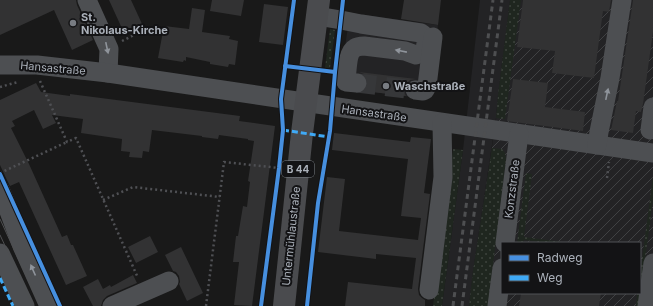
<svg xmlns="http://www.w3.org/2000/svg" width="653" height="306" viewBox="0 0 653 306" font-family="Inter,sans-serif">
<defs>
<pattern id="industrial-furrows" width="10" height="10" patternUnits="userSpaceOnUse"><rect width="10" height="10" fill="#232325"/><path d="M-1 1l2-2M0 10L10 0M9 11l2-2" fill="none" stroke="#404143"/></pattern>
<pattern id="grass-dots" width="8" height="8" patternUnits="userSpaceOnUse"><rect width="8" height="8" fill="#1f261f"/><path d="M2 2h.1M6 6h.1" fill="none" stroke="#3d433d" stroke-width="1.8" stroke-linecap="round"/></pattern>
</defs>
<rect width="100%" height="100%" fill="#191919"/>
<g fill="#232325">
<path d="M480,0H510L498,95L496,118L473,271L469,306H442L463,150Z"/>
<path d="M350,13L438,25L428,99L339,88Z"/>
</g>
<path fill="url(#industrial-furrows)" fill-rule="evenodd" d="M510,0H653V306H469L473,271L496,121L498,95ZM502,243H640V293H502Z"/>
<g fill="url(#grass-dots)">
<path d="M510,0H521L505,119L496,118L498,95Z"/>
<path d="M330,29L335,30L330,68H325Z"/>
<path d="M492,148L502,149L505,153L506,159L488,306H469L473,271Z"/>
<path d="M453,149L463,150L442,306H433Z"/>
<path d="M526,173L532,174L524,237L570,243H548L524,240L523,243H517Z"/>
<path d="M653,176V200L639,306H636L637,293H640V274Z"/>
</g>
<g fill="#323233">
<path d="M0,0H76L77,5L93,40L72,50L54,10L0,35Z"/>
<path d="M109,0H131L143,26L125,35Z"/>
<path d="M212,0H244L241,16L210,11Z"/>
<path d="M404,0H441L438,25L401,19Z"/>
<path d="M523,0H611L609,12L603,11L594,78L552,73L555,51L517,47Z"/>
<path d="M633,0H653V32L643,104L641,112L636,111L633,133L611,130L617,101H618Z"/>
<path d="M264,4L288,7L283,45L259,42Z"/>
<path d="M192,8L205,10L202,32L230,36L229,39L238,41L235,65L229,64L228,67L210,64V62L186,57V61L184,60L183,62L158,58L164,26L189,29Z"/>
<path d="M359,72L416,79L410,80L406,84L404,89L405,94L406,96L364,91L366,89L368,84L367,79L364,74Z"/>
<path d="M513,79L548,83L545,107L585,112L583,131L507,121Z"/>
<path d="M36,83L41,92L70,96V94L240,116L239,121L275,126L252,306L234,305L239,262H233L236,236H238L243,206L247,207L250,182L248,181L254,141L248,140V139L219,135L218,139L202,137V136L152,130L149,152L143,151L142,158L129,157L130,152L121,151L122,139L81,133L83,119L52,115L56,123L43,129L34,110L12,121L15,126L11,128L29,164L62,237L67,235L71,245H73L87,276L66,285L19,182L10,186L7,180L0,165V100Z"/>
<path d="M334,133L410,142L411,137L431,139L424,193L430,194L418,289L419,295L422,298L425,300V306H345L348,282L412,289L416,258L376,254V259L318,252L327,177L345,179L339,231L418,240L421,218L401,216L408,159L332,150Z"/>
<path d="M150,236L158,252L136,263L128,247Z"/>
<path d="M181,247L203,293L187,301L179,284L180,282L179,276L176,272L173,271L165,255Z"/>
<path d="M133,275L137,283L107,296L103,300L101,306H93L83,287L98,279L103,289L110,285L111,287Z"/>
<path d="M521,293H601L599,306H519Z"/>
</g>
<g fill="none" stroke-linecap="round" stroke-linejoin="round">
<path stroke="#363739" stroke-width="19" stroke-dasharray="19 10" stroke-linecap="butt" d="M357,83L415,90"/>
<g stroke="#4f5054" stroke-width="2.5" stroke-dasharray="2 3" stroke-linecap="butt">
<path d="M122,41L132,36L131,32"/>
<path d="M40,81L67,142L76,138L138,278"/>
<path d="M0,87L18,82"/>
<path d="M0,173L67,142"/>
<path d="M607,178L609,162"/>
<path d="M103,200L133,187L220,197"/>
<path d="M206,306L224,162L279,168"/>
</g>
<g stroke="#4d4f52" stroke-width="19">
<path d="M87,0L109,49L108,73"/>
<path d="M317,16L341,20L361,24L421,33C428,37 426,43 425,50L421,53L416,55L405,51L364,46C361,46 358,46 355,48C347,52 347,73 346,82L357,83"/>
<path d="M0,65H37L108,73L344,108L653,153"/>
<path d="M415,90L423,91L425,90L427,86L433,37"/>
<path d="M650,130L653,107"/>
<path d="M597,145L599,132L610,78L622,0"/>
<path d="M0,189L7,206L22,246L49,306"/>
<path d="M505,243L519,134"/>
<path d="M0,253L25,306"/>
<path d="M429,290L443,177L442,123"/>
<path d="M112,306L169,281"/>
<path d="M497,306L502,268"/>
<path d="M647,306L653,263"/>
</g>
<path stroke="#4a4b4e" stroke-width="22" d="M284,306L302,133L319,0"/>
<g stroke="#4e4f51" stroke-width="1">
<path d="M0,219L40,306"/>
<path d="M0,235L33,306"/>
</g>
<g stroke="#4e4f51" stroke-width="3" stroke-dasharray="5 4" stroke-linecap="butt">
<path d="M453,306L493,0"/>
<path d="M462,306L502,0"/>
</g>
<g stroke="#3fa9f5" stroke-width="3" stroke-dasharray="6 3" stroke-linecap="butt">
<path d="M283,130L329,137"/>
<path d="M0,278L13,306"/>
</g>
<defs>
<g id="cycleway">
<path d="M285,66L335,72"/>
<path d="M0,174L60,306"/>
<path d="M261,306L279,168L283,130L281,99L294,0"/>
<path d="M307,306L318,203L330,131L335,72L343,0"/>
</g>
</defs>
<use href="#cycleway" stroke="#131315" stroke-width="6"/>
<use href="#cycleway" stroke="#468fdf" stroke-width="4"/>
</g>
<defs><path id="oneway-solid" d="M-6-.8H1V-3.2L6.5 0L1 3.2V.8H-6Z"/></defs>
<g fill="#8f949b">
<use href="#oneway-solid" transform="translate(107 48) rotate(78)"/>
<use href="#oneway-solid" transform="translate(401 51) rotate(-169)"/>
<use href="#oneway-solid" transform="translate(607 94) rotate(-78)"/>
<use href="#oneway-solid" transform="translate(33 270) rotate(-114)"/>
</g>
<g fill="#787c82" stroke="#131315" stroke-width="1.5">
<circle cx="73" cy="23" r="4"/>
<circle cx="386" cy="86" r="4"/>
</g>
<g text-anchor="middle" stroke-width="4" stroke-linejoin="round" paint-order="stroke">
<rect fill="#131315" stroke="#7d8288" stroke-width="1" x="282" y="161" width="32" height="16" rx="3"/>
<g font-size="10" font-weight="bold" fill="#abb1ba">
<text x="298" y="173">B 44</text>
</g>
<g font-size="11" font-weight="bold" fill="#abb1ba" stroke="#131315" text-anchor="start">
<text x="81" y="21">St.<tspan x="81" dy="13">Nikolaus-Kirche</tspan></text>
<text x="394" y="90">Waschstraße</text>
</g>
<g font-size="11" fill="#abb1ba" stroke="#131315">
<text transform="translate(53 68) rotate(5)" y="4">Hansastraße</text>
<text transform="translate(374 113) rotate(8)" y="4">Hansastraße</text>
<text transform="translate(512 189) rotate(-83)" y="4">Konzstraße</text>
<text transform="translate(291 236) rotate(-84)" y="4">Untermühlaustraße</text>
</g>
</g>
<rect x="501" y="242" width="140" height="52" fill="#131315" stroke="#505257"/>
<rect x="509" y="255" width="20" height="6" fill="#468fdf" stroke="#505257"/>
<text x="537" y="262" font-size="12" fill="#abb1ba">Radweg</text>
<rect x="509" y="275" width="20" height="6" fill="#3fa9f5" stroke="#505257"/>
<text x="537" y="282" font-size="12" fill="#abb1ba">Weg</text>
</svg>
